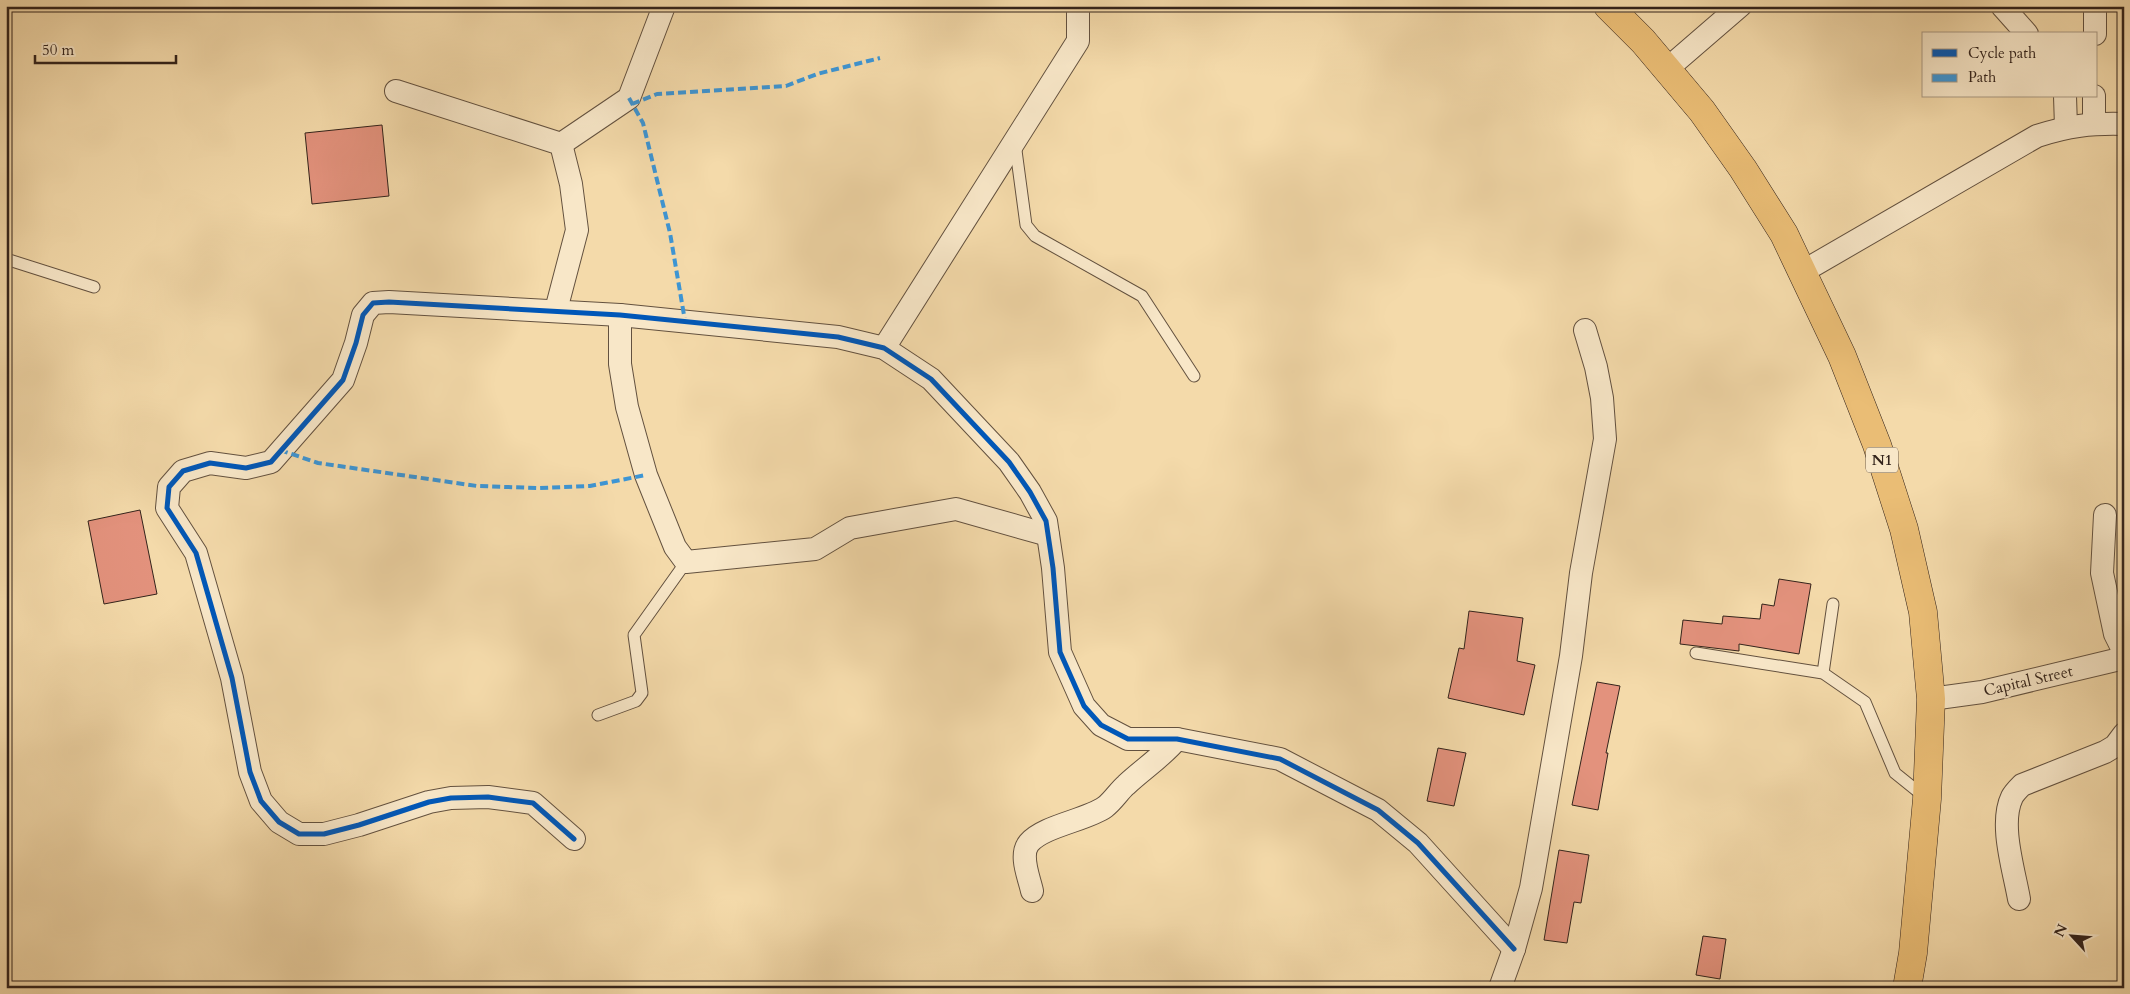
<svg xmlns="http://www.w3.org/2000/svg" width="2130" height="994" viewBox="0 0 2130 994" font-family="Cardo,serif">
<rect width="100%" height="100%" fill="#f4daaa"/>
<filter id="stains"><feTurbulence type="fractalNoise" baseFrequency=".004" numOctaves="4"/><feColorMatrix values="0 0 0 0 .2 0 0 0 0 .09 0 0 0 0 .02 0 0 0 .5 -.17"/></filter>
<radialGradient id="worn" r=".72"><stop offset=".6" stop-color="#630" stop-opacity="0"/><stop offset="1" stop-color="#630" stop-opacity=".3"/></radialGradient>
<g fill="#e3927d" stroke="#33231b">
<path d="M382,125L389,196L312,204L305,133Z"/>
<path d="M140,510L157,594L104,604L88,521Z"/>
<path d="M1779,579L1811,584L1799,654L1739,644V651L1680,644L1683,620L1722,624L1723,616L1760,619L1762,604L1774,606Z"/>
<path d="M1469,611L1523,618L1517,661L1535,665L1524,715L1448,698L1459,648L1464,649Z"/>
<path d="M1597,682L1620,686L1606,753H1608L1598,810L1572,805Z"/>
<path d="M1438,748L1466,753L1454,806L1427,801Z"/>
<path d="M1559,850L1589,855L1581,903L1574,902L1567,943L1544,940Z"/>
<path d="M1703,936L1726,939L1720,979L1696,975Z"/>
</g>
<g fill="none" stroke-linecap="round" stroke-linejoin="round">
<defs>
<g id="lane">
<path d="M1015,143L1026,225L1035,236L1142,296L1194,376"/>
<path d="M6,259L94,287"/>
<path d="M1696,653L1823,673L1865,702L1895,773L1926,798"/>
<path d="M1823,673L1833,604"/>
<path d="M598,715L636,701L642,693L634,635L686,562"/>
</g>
<g id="street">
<path d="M2002,6L2027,34"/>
<path d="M2095,34V6"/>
<path d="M1667,69L1740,6"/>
<path d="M396,91L561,144L571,184L577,230L556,310"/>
<path d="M2065,96L2066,127"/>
<path d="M2094,123V96"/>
<path d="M561,144L629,98L664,6"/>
<path d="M1802,272L2037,136C2068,126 2091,123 2124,124"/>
<path d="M620,315V364L627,407L646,475L675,547L686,562L815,549L850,528L956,509L1048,535"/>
<path d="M884,348L1078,41V6"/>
<path d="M2105,515L2102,573L2115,634L2124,652"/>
<path d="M1931,699L1982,692L2124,658"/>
<path d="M574,839L533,803L488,797L451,798L429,802L359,825L324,834H299L279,822L261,801L250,772L232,678L196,553L167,508L169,487L183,471L210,463L246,468L271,462L343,380L356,343L363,315L373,303L389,302L620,315L838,337L884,348L931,379L1009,462L1030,492L1046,521L1053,568L1060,652L1084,706L1101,725L1128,739H1177L1280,759L1378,810L1418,843L1514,949"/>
<path d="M1032,891C1029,877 1019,855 1029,843C1043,826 1087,820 1105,807C1113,801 1119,791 1126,785C1143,769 1162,757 1177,739"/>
<path d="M2019,899C2014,870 1999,824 2012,797C2014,793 2018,789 2022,785L2105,752L2115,746L2124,734"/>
<path d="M1500,988L1514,949L1531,888L1571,656L1581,573L1605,439L1602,398L1596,367L1585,330"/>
</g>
<path id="highway" d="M1608,6L1643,41L1702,111L1743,169L1784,234L1842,356L1877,445L1904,529L1923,612L1931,699L1927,799L1913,953L1907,988"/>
</defs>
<use href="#lane" stroke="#63513f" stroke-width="13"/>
<use href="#street" stroke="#63513f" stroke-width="24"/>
<use href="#highway" stroke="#33231b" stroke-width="29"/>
<use href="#lane" stroke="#f8e7c8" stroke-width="11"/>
<use href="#street" stroke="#f8e7c8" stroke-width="22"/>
<use href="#highway" stroke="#eabd75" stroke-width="28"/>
<g stroke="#3d95d4" stroke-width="4" stroke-dasharray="8 4" stroke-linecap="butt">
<path d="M629,98L643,123L670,233L685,321"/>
<path d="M632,104L657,94L786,86L817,74L880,58"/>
<path d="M280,450L318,463L477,486L539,488L590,486L646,475"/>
</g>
<defs>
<path id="cycleway" d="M574,839L533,803L488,797L451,798L429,802L359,825L324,834H299L279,822L261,801L250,772L232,678L196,553L167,508L169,487L183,471L210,463L246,468L271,462L343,380L356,343L363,315L373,303L389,302L620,315L838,337L884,348L931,379L1009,462L1030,492L1046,521L1053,568L1060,652L1084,706L1101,725L1128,739H1177L1280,759L1378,810L1418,843L1514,949"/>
</defs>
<use href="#cycleway" stroke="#f8e7c8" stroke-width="8"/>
<use href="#cycleway" stroke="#0057b8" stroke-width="5"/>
</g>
<g text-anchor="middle" stroke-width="4" stroke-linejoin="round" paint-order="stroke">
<rect fill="#f8e7c8" stroke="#6e5e4f" stroke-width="1" x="1866" y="447.5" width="32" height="25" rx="4"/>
<g font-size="15" font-weight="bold" fill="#33231b">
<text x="1882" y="465">N1</text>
</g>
<g font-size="16" fill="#33231b" stroke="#f8e7c8">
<text transform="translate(2028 680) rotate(-13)" y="6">Capital Street</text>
</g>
</g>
<rect width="2130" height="994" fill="none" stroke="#f4daaa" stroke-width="25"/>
<rect x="8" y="8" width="2115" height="979" fill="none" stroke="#33231b" stroke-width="2.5"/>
<rect x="12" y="12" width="2105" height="969" fill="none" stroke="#33231b"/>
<rect x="1922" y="32" width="175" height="65" fill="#f8e7c8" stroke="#a99983"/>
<rect x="1932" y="49" width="25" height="8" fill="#0057b8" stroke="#a99983"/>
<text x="1968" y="58" font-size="15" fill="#33231b">Cycle path</text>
<rect x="1932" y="74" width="25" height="8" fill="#3d95d4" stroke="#a99983"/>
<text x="1968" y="82" font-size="15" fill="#33231b">Path</text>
<g transform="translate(2072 936) rotate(296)" stroke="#f8e7c8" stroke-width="4" paint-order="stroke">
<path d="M0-4L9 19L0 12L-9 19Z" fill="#33231b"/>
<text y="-8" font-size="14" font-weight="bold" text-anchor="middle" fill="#33231b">N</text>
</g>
<path d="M35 55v8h141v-8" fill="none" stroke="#33231b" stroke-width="2.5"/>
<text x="42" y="55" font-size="15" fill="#33231b" stroke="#f8e7c8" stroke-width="4" paint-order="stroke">50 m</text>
<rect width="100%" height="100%" filter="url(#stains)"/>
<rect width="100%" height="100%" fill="url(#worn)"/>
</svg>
